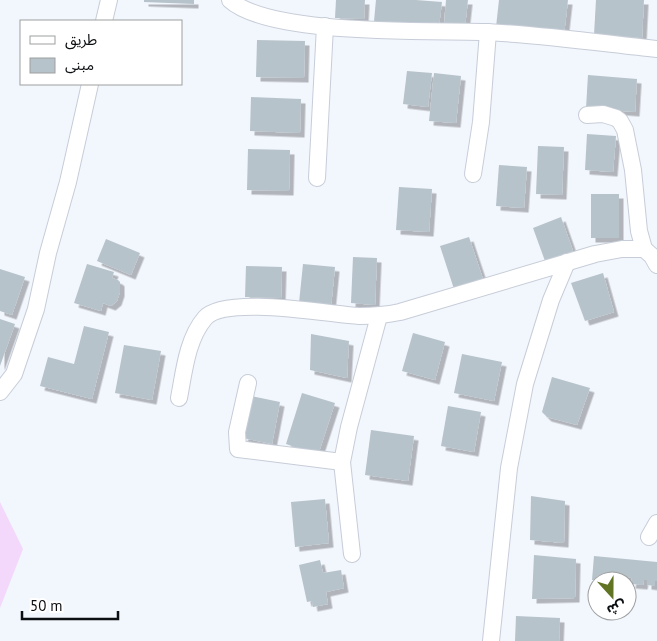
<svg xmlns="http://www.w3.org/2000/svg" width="657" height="641" viewBox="0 0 657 641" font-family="'PT Sans','Noto Sans Arabic',sans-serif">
<defs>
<filter id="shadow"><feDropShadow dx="4.5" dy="4.5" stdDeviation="0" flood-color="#0004"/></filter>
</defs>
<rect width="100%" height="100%" fill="#f2f6fd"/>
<path fill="#f3d8fb" d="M0,502L23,549L0,608Z"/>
<g fill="#b7c3ca" filter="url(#shadow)">
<path d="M144,0H194V4L144,2Z"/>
<path d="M336,0H365L364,19L335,18Z"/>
<path d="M376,0H416L442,2L439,26L374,21Z"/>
<path d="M446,0H468L465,27L444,25Z"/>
<path d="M499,0H568L564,35L496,27Z"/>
<path d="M596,0H644L642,38L594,35Z"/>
<path d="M257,40L305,41L304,78L256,77Z"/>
<path d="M407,71L432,73L428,107L403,104Z"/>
<path d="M434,73L461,76L456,123L429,121Z"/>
<path d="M588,75L637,79L635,112L586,108Z"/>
<path d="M251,97L301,99L300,133L250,131Z"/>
<path d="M587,134L616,136L613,172L585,170Z"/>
<path d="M538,146L564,147L562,195L536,194Z"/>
<path d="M248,149L290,150L289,191L247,190Z"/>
<path d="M499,165L527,167L524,208L496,206Z"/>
<path d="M399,187L432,189L429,232L396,230Z"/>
<rect x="591" y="194" width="28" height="44"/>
<path d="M561,217L573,251L545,261L533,228Z"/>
<path d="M469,237L484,282L455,292L440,246Z"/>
<path d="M106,239L140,253L131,275L97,261Z"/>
<path d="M353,257L377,258L375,305L351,303Z"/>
<path d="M87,264L114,272L112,278L118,280L120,282V292L117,301L111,306L103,303L101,311L74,303Z"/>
<path d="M303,264L335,267L331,307L299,303Z"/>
<path d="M246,266L282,267L281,298L245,297Z"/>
<path d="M0,269L25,277L12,315L0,311Z"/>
<path d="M603,273L614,312L585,321L571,283Z"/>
<path d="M0,319L15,324L0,366Z"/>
<path d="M84,326L109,332L92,399L40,386L48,357L74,364Z"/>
<path d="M413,333L445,342L435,380L402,371Z"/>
<path d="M311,334L349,341L347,378L310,370Z"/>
<path d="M124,345L161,351L152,400L115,393Z"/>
<path d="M462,354L502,362L494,401L454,393Z"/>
<path d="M552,377L590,388L577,425L547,417L542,412Z"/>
<path d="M302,393L335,403L318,455L286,444Z"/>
<path d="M251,396L280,402L272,444L243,438Z"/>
<path d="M448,406L481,412L474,452L441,446Z"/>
<path d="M371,430L414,436L408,481L365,475Z"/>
<path d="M531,496L565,501L564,543L530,540Z"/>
<path d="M325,499L329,543L295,547L291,502Z"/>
<path d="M534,555L576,559L575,598L532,599Z"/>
<path d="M594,556L657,562V581H655V586L647,585V580H644L643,585L631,584L632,578L625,577V581L592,580Z"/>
<path d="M320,560L323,573L341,570L344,588L326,592L328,604L313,607L312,601L307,602L299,565Z"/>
<path d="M516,616L560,618L559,641H515Z"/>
</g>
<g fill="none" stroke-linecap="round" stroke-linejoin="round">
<defs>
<g id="minor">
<path d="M230,0C270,36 429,30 487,32C544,35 601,43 657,49"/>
<path d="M104,21L109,0"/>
<path d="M587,115L603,114L616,118L620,121L625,130L633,170L639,231L644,249"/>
<path d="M473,174L481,122L488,32"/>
<path d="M317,178L325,26"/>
<path d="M248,383L237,432L238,449L342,462"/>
<path d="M0,392L14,374L36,309L48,253L68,182L90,84"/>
<path d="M179,398C184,372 187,339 205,318C225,295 328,314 359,316C373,316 386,315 400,312L595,254L622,249H644L652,256L657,265"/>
<path d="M649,537L657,523"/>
<path d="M352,554L342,462L349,427L379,316"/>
<path d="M491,641L509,468L525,384L551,300L567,262"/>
</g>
</defs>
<use href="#minor" stroke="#c7cdd8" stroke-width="18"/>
<use href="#minor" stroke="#fff" stroke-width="16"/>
</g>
<rect x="20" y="20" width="162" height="65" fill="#ffffff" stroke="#9e9fa0"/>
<rect x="30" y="36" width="25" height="8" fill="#ffffff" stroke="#9e9fa0"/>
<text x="65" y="45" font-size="15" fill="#0c0f12">طريق</text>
<rect x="30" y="58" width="25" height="15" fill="#b7c3ca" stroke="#9e9fa0"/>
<text x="65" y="70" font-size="15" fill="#0c0f12">مبنى</text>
<g transform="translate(612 596) rotate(159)"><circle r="24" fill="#ffffff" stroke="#9e9fa0"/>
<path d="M0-4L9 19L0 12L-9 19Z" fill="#607424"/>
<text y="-8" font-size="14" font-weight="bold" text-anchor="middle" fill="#0c0f12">ش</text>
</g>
<path d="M22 611v8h96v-8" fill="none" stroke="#0c0f12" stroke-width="2.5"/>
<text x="30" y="611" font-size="15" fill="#0c0f12" stroke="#ffffff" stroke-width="4" paint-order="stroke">50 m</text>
</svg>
